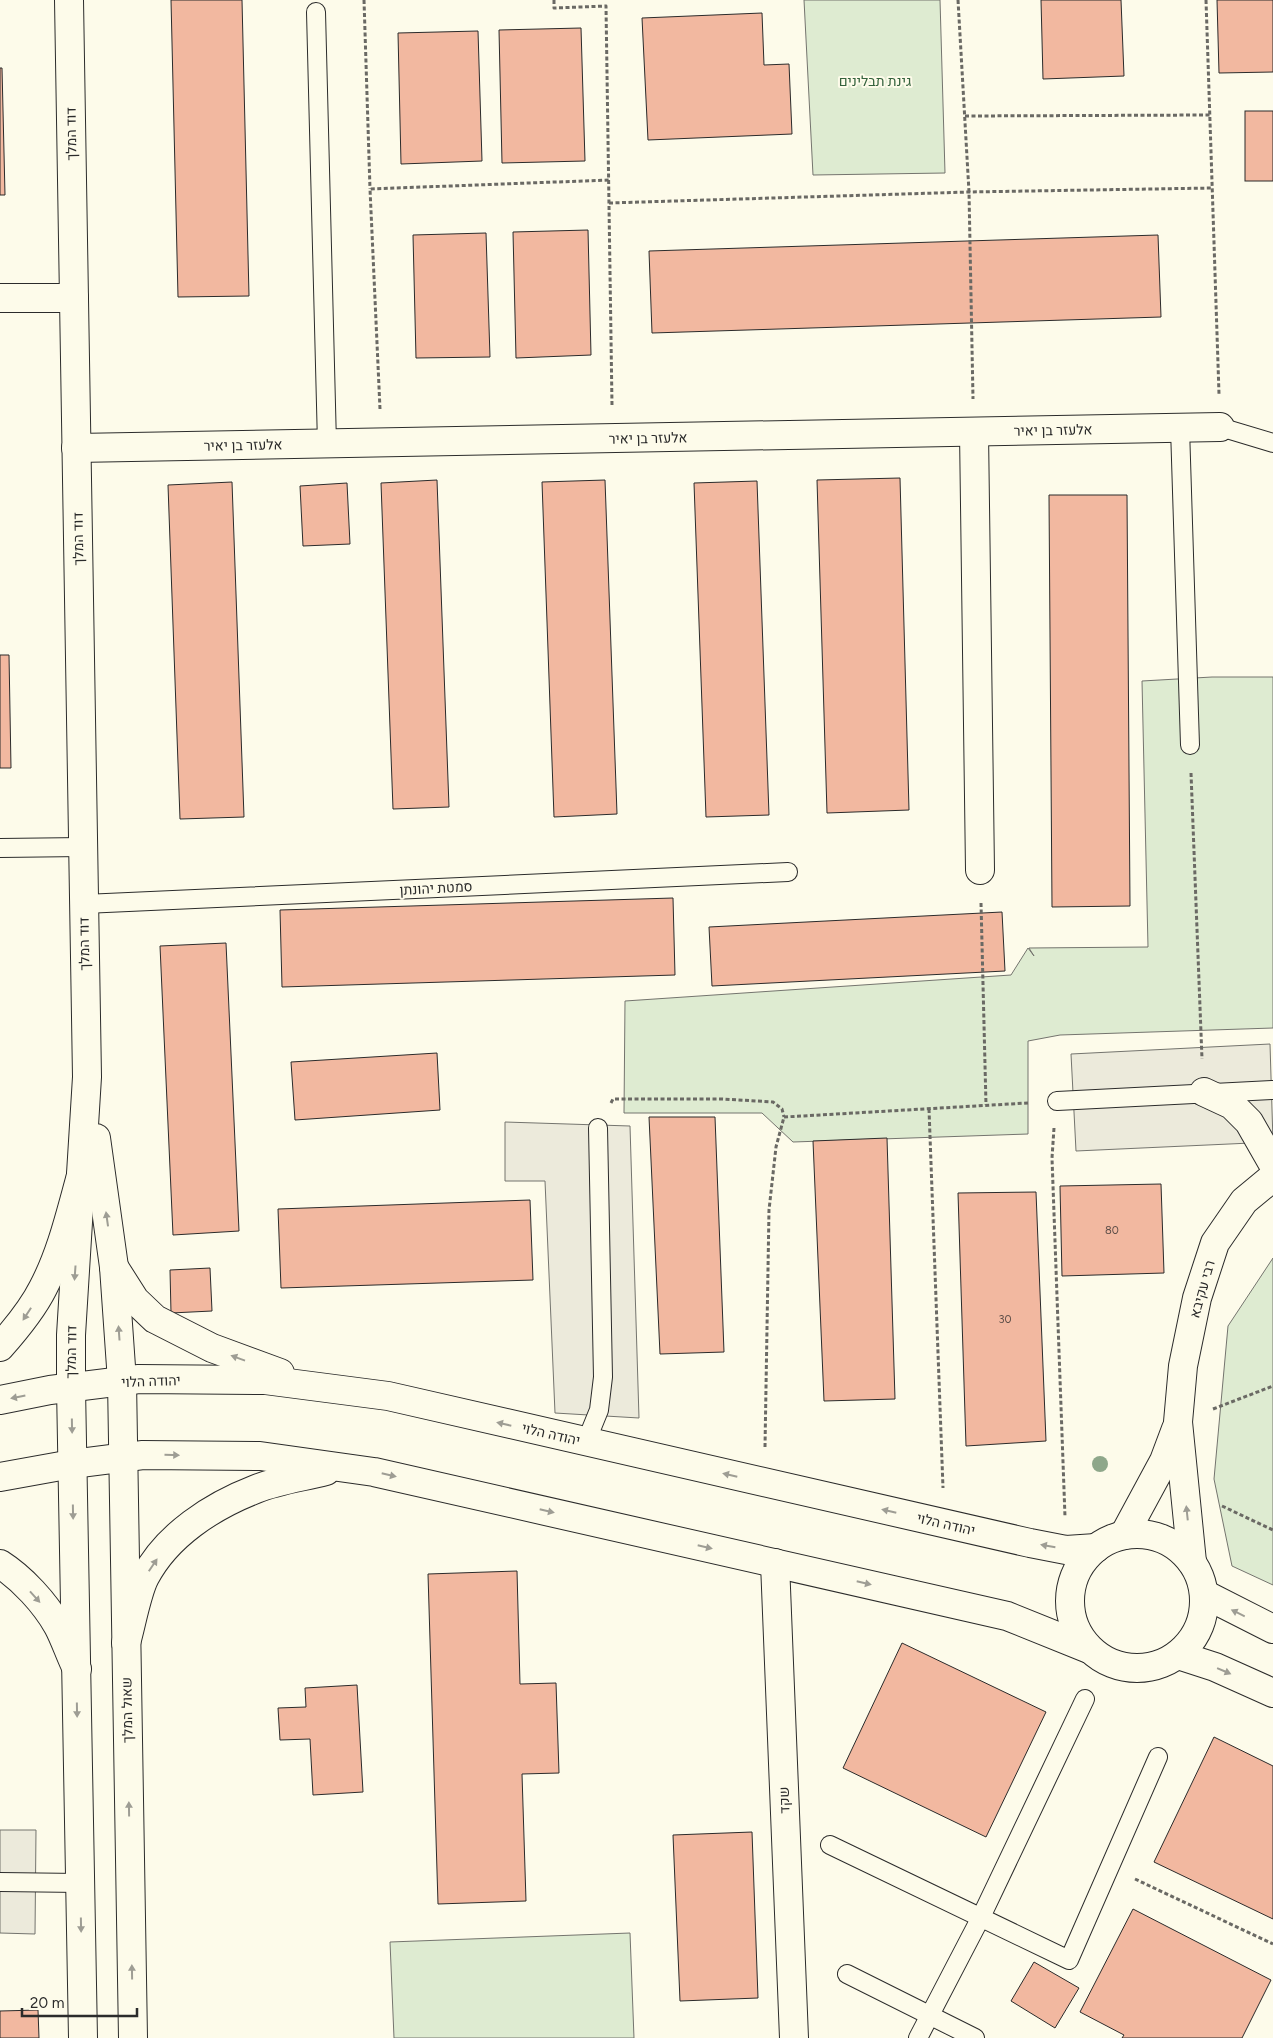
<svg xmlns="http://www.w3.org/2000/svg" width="1273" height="2038" viewBox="0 0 1273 2038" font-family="Figtree,Heebo,sans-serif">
<rect width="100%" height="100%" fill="#fdfbea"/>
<g fill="#deebd1" stroke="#74746e">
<path d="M804,0H940L945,173L813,175Z"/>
<path d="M1212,677H1273V1028L1060,1035L1028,1041V1134L793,1142L762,1113H624L625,1001L1011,975L1028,948L1034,956L1029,948L1148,947L1142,681Z"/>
<path d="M1273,1258V1585L1232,1566L1214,1479L1228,1326Z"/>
<path d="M630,1933L634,2038H394L390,1942Z"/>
</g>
<g fill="#eceadb" stroke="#74746e">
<path d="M1270,1044L1273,1142L1076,1151L1071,1054Z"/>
<path d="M505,1122L630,1126L639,1418L555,1413L545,1181H505Z"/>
<path d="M0,1830H36L35,1934L0,1933Z"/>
</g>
<g fill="#f2b8a0" stroke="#2b2b2b">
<path d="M171,0H242L249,296L178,297Z"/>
<path d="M1041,0H1121L1124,76L1043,79Z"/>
<path d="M1217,0H1273V72L1219,73Z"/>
<path d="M762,13L764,65L789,64L792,134L648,140L642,18Z"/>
<path d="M581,28L585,161L502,163L499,30Z"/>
<path d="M478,31L482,161L401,164L398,33Z"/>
<path d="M0,68H2L5,195H0Z"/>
<rect x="1245" y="111" width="28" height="70"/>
<path d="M588,230L591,355L516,358L513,232Z"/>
<path d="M486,233L490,357L416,358L413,235Z"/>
<path d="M1158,235L1161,317L652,333L649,251Z"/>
<path d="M900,478L909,810L827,813L817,480Z"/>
<path d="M437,480L449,807L393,809L381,483Z"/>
<path d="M605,480L617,814L554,817L542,482Z"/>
<path d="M757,481L769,815L706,817L694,483Z"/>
<path d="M232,482L244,817L180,819L168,485Z"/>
<path d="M347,483L350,544L303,546L300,486Z"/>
<path d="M1049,495H1127L1130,906L1052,907Z"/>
<path d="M0,655H9L11,768H0Z"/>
<path d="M673,898L675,975L282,987L280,910Z"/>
<path d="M1002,912L1005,971L712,986L709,927Z"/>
<path d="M226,943L239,1231L173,1235L160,946Z"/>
<path d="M437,1053L440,1110L295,1120L291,1062Z"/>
<path d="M649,1117H715L724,1352L660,1354Z"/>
<path d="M887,1138L895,1399L824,1401L813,1141Z"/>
<path d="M1161,1184L1164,1273L1062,1276L1060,1186Z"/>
<path d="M1036,1192L1046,1441L966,1446L958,1193Z"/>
<path d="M530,1200L533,1280L281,1288L278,1209Z"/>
<path d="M210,1268L212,1311L171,1313L170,1270Z"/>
<path d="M517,1571L520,1684L556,1683L559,1773L522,1774L526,1901L438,1904L428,1574Z"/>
<path d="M902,1643L1046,1712L986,1837L843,1768Z"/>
<path d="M357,1685L363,1792L313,1795L310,1739L280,1740L278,1708L306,1707L305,1688Z"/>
<path d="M1214,1737L1273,1766V1919L1154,1862Z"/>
<path d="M752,1832L758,1998L680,2001L673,1835Z"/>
<path d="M1133,1909L1271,1980L1242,2038H1122L1124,2035L1080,2012Z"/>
<path d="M1034,1962L1079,1988L1055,2028L1011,2001Z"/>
<path d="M38,2010L39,2038H0V2011Z"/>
</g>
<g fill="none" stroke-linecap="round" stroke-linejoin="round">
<defs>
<g id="service">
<path d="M316,12L327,444"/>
<path d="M1220,427L1273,443"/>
<path d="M1180,428L1190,745"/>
<path d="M0,848L83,847"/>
<path d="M84,904L788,872"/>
<path d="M1057,1101L1272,1090"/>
<path d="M586,1442L599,1410L603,1377L598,1128"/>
<path d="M830,1845L1069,1960L1158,1757"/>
<path d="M0,1882L80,1883"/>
<path d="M847,1974L975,2038"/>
<path d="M918,2038L981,1917L1085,1699"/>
</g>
<g id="minor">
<path d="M0,298H74"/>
<path d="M974,432L980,870"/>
<path d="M76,448L1220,427"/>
<path d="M1204,1092L1232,1105L1249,1122L1273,1164"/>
<path d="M1124,1535L1164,1461L1176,1429"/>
<path d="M1192,1562L1178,1422L1183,1366L1197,1298L1215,1243L1244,1201L1273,1177"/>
<path d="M775,1563L794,2038"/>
</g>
<g id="tertiary">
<path d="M69,0L87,1077L71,1335V1388L83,2038"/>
<path d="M96,1138L114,1267L122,1381L133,2038"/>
</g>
<g id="secondary">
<path d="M114,1267L135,1300L155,1319L212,1348L280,1373"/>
<path d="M0,1347C16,1329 32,1310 43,1288C62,1252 71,1211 82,1172"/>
<path d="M0,1400L50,1390L139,1379L265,1380L388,1396L1030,1543L1066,1550L1096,1548"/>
<path d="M0,1477L72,1464L143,1455L260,1456L374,1472L1007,1616L1089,1649"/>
<circle cx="1137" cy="1601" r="67"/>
<path d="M0,1564C22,1578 45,1603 58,1626C65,1639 70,1655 77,1669"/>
<path d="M1204,1594L1273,1629"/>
<path d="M126,1643C131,1626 137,1592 145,1577C167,1535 212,1506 256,1489C278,1480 303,1477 326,1471"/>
<path d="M1178,1655L1215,1667L1273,1693"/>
</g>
</defs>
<use href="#service" stroke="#2b2b2b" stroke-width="20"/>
<use href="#minor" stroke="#2b2b2b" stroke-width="30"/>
<use href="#tertiary" stroke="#2b2b2b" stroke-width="30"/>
<use href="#secondary" stroke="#2b2b2b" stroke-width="30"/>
<g stroke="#6a6964" stroke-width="3" stroke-dasharray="4 2.5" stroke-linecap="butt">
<path d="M364,0L370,189"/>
<path d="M554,0V8L606,6L612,405"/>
<path d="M958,0L969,192L973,399"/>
<path d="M1206,0L1219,394"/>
<path d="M965,116L1210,115"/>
<path d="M609,203L969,192L1212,188"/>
<path d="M380,409L370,189L609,180"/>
<path d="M1191,773L1202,1059"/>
<path d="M981,903L986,1105"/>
<path d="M611,1103L613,1099H723L773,1102L782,1109L784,1117"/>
<path d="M929,1109L943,1488"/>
<path d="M1054,1128L1052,1158L1065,1517"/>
<path d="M1213,1409L1273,1386"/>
<path d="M765,1447L769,1210L776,1147L784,1117L1028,1103"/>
<path d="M1222,1506L1273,1530"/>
<path d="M1135,1879L1273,1944"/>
</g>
<use href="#service" stroke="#fdfbea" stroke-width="18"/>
<use href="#minor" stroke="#fdfbea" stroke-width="28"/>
<use href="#tertiary" stroke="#fdfbea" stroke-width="28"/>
<use href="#secondary" stroke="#fdfbea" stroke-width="28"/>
</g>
<circle fill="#8ea78a" cx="1100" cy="1464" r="8"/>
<defs><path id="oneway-solid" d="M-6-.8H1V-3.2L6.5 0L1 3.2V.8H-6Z" transform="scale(1.25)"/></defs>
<g fill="#9e9d94">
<use href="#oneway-solid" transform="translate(107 1219) rotate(-98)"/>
<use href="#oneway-solid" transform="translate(75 1273) rotate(94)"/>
<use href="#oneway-solid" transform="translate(27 1314) rotate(123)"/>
<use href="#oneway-solid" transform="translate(119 1333) rotate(-94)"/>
<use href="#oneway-solid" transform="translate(238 1358) rotate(-160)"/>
<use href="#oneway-solid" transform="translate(18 1397) rotate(169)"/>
<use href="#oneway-solid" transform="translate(504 1424) rotate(-167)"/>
<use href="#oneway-solid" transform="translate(72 1426) rotate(89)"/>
<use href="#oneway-solid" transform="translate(172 1455) rotate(1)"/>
<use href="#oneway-solid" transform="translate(389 1475) rotate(13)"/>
<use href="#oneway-solid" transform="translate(730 1475) rotate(-167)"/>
<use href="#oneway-solid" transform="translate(547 1511) rotate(13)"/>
<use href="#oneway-solid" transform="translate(889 1511) rotate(-167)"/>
<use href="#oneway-solid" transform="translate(73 1512) rotate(89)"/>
<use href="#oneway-solid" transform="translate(1187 1513) rotate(-96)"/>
<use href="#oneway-solid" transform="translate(1048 1546) rotate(-170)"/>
<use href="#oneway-solid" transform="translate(705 1547) rotate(13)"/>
<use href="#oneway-solid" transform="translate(153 1565) rotate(-56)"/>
<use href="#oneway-solid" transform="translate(864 1583) rotate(13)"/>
<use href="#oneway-solid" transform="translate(35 1597) rotate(48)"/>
<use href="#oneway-solid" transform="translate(1238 1613) rotate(-154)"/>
<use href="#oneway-solid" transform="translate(1224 1671) rotate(23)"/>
<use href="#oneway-solid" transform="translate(77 1710) rotate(89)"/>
<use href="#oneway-solid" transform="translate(129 1809) rotate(-91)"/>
<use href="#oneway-solid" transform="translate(81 1925) rotate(89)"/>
<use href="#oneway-solid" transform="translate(132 1972) rotate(-91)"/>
</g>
<g text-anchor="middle" stroke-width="4" stroke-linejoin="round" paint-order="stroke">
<g font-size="11" fill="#5d4e48">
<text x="1112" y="1234">80</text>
<text x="1005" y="1323">30</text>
</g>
<g font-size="14" fill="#34623c" stroke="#fdfbea">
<text x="875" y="86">גינת תבלינים</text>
</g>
<g font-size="14" fill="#2b2b2b" stroke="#fdfbea">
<text transform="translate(71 134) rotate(-91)" y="5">דוד המלך</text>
<text transform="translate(1053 430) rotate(-1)" y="5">אלעזר בן יאיר</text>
<text transform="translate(648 438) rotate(-1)" y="5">אלעזר בן יאיר</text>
<text transform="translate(243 445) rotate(-1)" y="5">אלעזר בן יאיר</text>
<text transform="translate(78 539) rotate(-91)" y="5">דוד המלך</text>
<text transform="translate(436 888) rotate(-3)" y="5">סמטת יהונתן</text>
<text transform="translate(84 944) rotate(-91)" y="5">דוד המלך</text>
<text transform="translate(1202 1289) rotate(-74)" y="5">רבי עקיבא</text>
<text transform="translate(71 1352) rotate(-89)" y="5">דוד המלך</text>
<text transform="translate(151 1381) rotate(-2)" y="5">יהודה הלוי</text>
<text transform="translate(551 1434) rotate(13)" y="5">יהודה הלוי</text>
<text transform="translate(946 1524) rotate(13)" y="5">יהודה הלוי</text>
<text transform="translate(127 1710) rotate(-91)" y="5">שאול המלך</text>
<text transform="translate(784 1800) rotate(-92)" y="5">שקד</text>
</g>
</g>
<path d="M22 2008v8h115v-8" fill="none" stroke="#2b2b2b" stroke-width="2.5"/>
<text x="30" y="2008" font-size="15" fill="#2b2b2b" stroke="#fdfbea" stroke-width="4" paint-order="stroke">20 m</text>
</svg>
